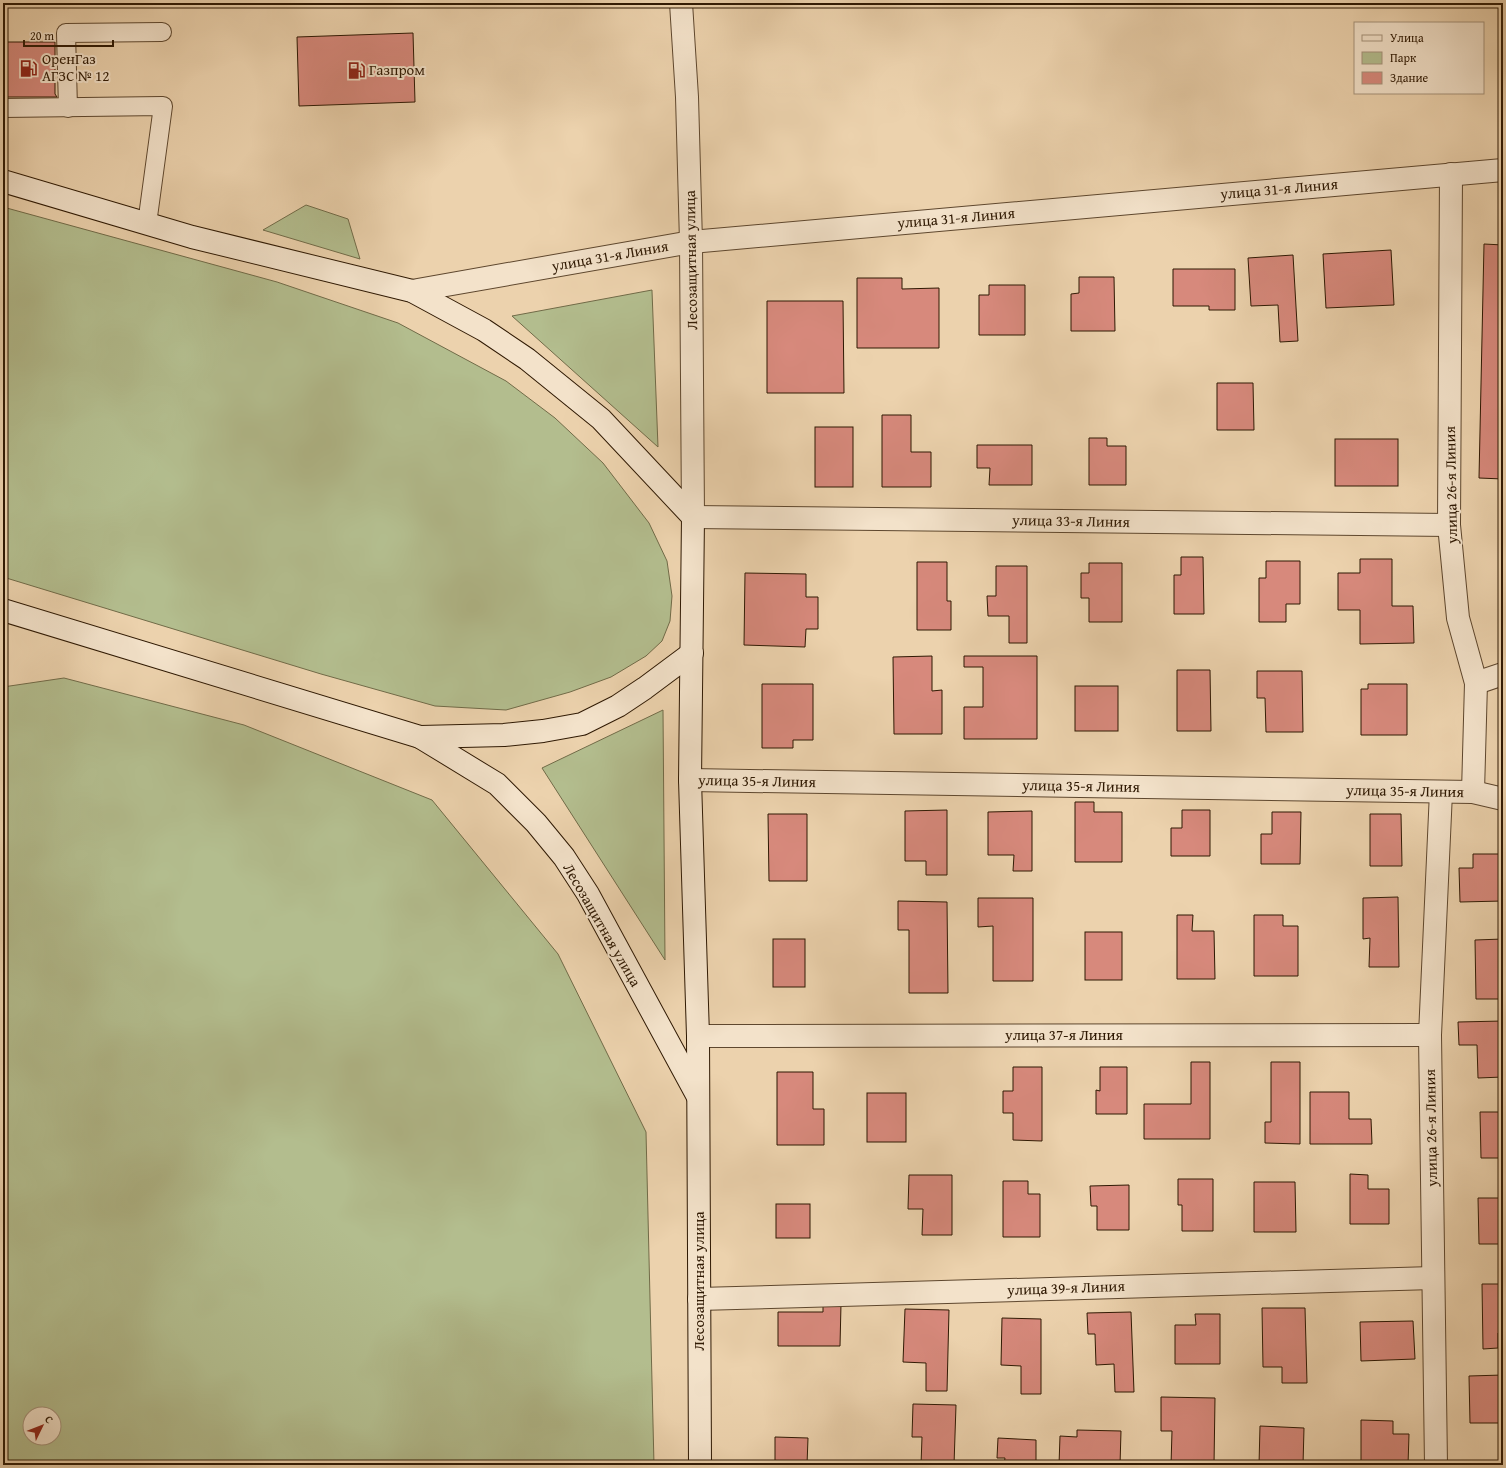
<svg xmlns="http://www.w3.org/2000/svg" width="1506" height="1468" viewBox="0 0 1506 1468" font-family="'Gentium Book Plus',serif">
<rect width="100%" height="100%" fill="#ecd2ad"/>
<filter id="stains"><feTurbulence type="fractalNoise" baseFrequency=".005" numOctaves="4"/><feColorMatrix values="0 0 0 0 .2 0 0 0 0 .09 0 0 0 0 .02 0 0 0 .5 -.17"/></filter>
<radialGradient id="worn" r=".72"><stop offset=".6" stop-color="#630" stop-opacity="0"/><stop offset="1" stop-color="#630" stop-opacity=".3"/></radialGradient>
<g fill="#b3bd8e" stroke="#716b48" fill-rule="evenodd">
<path d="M306,205L348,219L360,259L263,230Z"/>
<path d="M3,207L277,282L398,323L506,381L555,418L603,463L649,523L667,561L672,596L670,621L662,641L646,656L611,677L570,692L506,710L435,706L321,674L3,577Z"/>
<path d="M652,290V291L658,447L512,316Z"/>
<path d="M64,678L244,725L432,800L558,954L646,1132L654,1465H3V687ZM30,1414H54V1438H30Z"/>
<path d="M663,710L665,960L542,768Z"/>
</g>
<g fill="#d7897c" stroke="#2f1903">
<path d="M413,33L415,102L299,106L297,37Z"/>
<path d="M3,42H55V94L57,97H3Z"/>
<path d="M1484,244L1503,245V479L1479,478Z"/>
<path d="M1391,250L1394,305L1326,308L1323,254Z"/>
<path d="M1293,255L1298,341L1280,342L1278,305L1251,306L1248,258Z"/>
<path d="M1173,269H1235V310H1209V306H1173Z"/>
<path d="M1079,277H1114L1115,331H1071V294L1079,293Z"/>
<path d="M857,278H902V289L939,288V348H857Z"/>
<path d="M989,285H1025V335H979V295H989Z"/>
<path d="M767,301H843L844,393H767Z"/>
<path d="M1217,383H1253L1254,430H1217Z"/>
<path d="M882,415H911V452H931V487H882Z"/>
<rect x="815" y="427" width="38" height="60"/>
<path d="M1089,438H1107V446H1126V485H1089Z"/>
<rect x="1335" y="439" width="63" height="47"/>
<path d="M977,445H1032V485H989L990,468H977Z"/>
<path d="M1181,557H1203L1204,614H1174V575H1181Z"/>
<path d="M1360,559H1392V606H1413L1414,643L1360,644V610H1338V573H1360Z"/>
<path d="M1266,561H1300V604H1286V622H1259V578H1266Z"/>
<path d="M917,562H947V601H951V630H917Z"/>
<path d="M1089,563H1122V622H1089V598H1081V573H1089Z"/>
<path d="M996,566H1027V643H1009V616H988L987,596H996Z"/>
<path d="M745,573L806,574V597H818V629H806L805,647L744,645Z"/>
<path d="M932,656V691L942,690V734H894L893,657Z"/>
<path d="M964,656H1037V739H964V707H983V667H964Z"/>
<path d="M1177,670H1210L1211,731H1177Z"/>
<path d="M1257,671H1302L1303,732H1266L1265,698H1257Z"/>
<path d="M762,684H813V740H793V748H762Z"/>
<path d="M1368,684H1407V735H1361V689H1368Z"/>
<rect x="1075" y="686" width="43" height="45"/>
<path d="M1075,802H1094V812H1122V862H1075Z"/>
<path d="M947,810V875H926V861H905V811Z"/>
<path d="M1182,810H1210V856H1171V828H1182Z"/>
<path d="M1032,811V871H1013L1014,855H988V812Z"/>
<path d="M1272,812H1301L1300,864H1261V834H1272Z"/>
<path d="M768,814H807V881H769Z"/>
<path d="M1370,814H1401L1402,866H1370Z"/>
<path d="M1473,854H1503V901L1460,902L1459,868H1473Z"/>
<path d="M1398,897L1399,967H1369L1370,938L1363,939V898Z"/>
<path d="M978,898H1033V981H993V926L978,927Z"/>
<path d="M898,901L947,902L948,993H909V930H898Z"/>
<path d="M1177,915H1193L1192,931H1214L1215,979H1177Z"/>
<path d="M1254,915H1283V926H1298V976H1254Z"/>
<rect x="1085" y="932" width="37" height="48"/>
<rect x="773" y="939" width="32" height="48"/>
<path d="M1503,939V999H1476L1475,940Z"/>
<path d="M1503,1021V1077L1478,1078L1477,1045H1459L1458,1022Z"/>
<path d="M1191,1062H1210V1139H1144V1104H1191Z"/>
<path d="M1271,1062H1300V1144L1265,1143V1122H1271Z"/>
<path d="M1013,1067H1042V1141L1013,1140V1113H1003V1091H1013Z"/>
<path d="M1100,1067H1127V1114H1096V1090L1100,1091Z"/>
<path d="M777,1072H813V1109H824V1145H777Z"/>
<path d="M1310,1092H1349V1119H1371L1372,1144H1310Z"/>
<rect x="867" y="1093" width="39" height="49"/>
<path d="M1480,1112H1503V1158H1481Z"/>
<path d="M1350,1174L1368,1175V1189H1389V1224H1350Z"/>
<path d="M909,1175H952V1235H922L923,1209H908Z"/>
<path d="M1178,1179H1213V1231H1182V1205H1178Z"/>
<path d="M1003,1181H1028V1194H1040V1237H1003Z"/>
<path d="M1254,1182H1295L1296,1232H1254Z"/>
<path d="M1129,1185V1230H1097V1206H1091L1090,1186Z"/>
<path d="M1478,1198H1503V1244H1479Z"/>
<rect x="776" y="1204" width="34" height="34"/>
<path d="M1482,1284H1503V1333H1498V1348L1483,1349Z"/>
<path d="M823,1304H841L840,1346H778V1312H823Z"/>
<path d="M1262,1308H1305L1307,1383H1282V1367H1263Z"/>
<path d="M905,1309L949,1310L947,1391H926V1363L903,1362Z"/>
<path d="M1131,1312L1134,1392H1115L1114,1364L1096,1365L1095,1334H1088L1087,1313Z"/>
<path d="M1195,1314H1220V1364H1175V1325H1196Z"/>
<path d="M1002,1318L1041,1319V1394H1021V1366L1001,1365Z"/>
<path d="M1413,1321L1415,1359L1361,1361L1360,1322Z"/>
<path d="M1503,1375V1423H1470L1469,1376Z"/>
<path d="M1161,1397L1215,1398L1214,1465H1171L1172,1431H1161Z"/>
<path d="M913,1404L956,1405L954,1465H921L922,1437H912Z"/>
<path d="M1361,1420L1393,1421V1434H1409L1408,1465H1361Z"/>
<path d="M1260,1426L1304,1428L1303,1465H1259Z"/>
<path d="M1077,1430L1121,1431L1120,1465H1059L1060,1436L1077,1437Z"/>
<path d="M775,1437L808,1438L807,1465H775Z"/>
<path d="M998,1438L1036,1440V1465H1004L1005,1458H997Z"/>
</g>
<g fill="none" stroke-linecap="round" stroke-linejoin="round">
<defs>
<g id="service">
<path d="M3,108L163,106L147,224"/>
<path d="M68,108L66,33L162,32"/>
</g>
<g id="minor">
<path d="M681,3L687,97L691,242"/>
<path d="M1451,174L1449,525L1458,618L1476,683L1473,792"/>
<path d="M693,517L1449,525"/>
<path d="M1476,683L1503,674"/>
<path d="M690,780L1473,792L1503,799"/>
<path d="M698,1036L1430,1035"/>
<path d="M699,1299L1433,1278"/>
<path d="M1436,1465L1430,1035L1441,792"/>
</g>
<g id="tertiary">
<path d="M691,242L693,517"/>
<path d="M412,291L691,242L1503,170"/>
</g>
<g id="secondary">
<path d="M3,181L192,237L412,291L484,330L527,359L601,419L693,517L690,780L698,1036L700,1465"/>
<path d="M3,610L420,737L504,735L543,731L582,724L618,706L645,688L692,653"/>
<path d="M420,737L497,784L536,823L564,857L588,894L697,1095"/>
</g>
</defs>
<use href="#service" stroke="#5e472e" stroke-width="20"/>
<use href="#minor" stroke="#5e472e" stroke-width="24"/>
<use href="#tertiary" stroke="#5e472e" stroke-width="24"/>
<use href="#secondary" stroke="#2f1903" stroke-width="24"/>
<use href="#service" stroke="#f3e2ca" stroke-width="18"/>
<use href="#minor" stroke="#f3e2ca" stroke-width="22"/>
<use href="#tertiary" stroke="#f3e2ca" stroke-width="22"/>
<use href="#secondary" stroke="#f3e2ca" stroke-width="22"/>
</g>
<defs>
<symbol id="fuel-bare" viewBox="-9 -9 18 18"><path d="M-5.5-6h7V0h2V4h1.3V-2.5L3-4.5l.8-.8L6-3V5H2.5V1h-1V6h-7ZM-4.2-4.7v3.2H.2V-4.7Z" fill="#8f2418" stroke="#f3e2ca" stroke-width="2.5" paint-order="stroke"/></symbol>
</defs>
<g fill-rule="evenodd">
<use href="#fuel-bare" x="16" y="56" width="25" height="25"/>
<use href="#fuel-bare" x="344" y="58" width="25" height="25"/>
</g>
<g text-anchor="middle" stroke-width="4" stroke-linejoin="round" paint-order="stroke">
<g font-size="15" fill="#2f1903" stroke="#f3e2ca" text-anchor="start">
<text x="42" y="64">ОренГаз<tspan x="42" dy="17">АГЗС № 12</tspan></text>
<text x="369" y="75">Газпром</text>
</g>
<g font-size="15" fill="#2f1903" stroke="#f3e2ca">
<text transform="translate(1279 189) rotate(-5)" y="5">улица 31-я Линия</text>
<text transform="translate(956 218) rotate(-5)" y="5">улица 31-я Линия</text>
<text transform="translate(610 256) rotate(-10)" y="5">улица 31-я Линия</text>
<text transform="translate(691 260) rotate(-91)" y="5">Лесозащитная улица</text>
<text transform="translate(1451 485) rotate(-91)" y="5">улица 26-я Линия</text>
<text transform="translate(1071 521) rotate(1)" y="5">улица 33-я Линия</text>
<text transform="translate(757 781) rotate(1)" y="5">улица 35-я Линия</text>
<text transform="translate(1081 786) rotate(1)" y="5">улица 35-я Линия</text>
<text transform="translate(1405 791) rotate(1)" y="5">улица 35-я Линия</text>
<text transform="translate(602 925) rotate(60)" y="5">Лесозащитная улица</text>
<text x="1064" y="1040">улица 37-я Линия</text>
<text transform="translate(1431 1128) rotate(-91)" y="5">улица 26-я Линия</text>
<text transform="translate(699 1281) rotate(-90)" y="5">Лесозащитная улица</text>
<text transform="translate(1066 1288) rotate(-2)" y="5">улица 39-я Линия</text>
</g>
</g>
<rect width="1506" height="1468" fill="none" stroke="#ecd2ad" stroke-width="16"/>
<rect x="4" y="4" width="1498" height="1460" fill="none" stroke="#2f1903" stroke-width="2"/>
<rect x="8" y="8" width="1490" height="1452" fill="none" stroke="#2f1903"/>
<rect x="1354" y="22" width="130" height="72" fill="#f3e2ca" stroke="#a5927a"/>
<rect x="1362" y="35" width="20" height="6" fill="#f3e2ca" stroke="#a5927a"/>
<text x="1390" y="42" font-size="12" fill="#2f1903">Улица</text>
<rect x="1362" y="52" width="20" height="12" fill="#b3bd8e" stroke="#a5927a"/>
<text x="1390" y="62" font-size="12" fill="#2f1903">Парк</text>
<rect x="1362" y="72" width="20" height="12" fill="#d7897c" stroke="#a5927a"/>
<text x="1390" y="82" font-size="12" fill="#2f1903">Здание</text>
<g transform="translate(42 1426) rotate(47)"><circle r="19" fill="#f3e2ca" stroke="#a5927a"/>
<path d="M0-3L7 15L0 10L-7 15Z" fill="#8f2418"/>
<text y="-6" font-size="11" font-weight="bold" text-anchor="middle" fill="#2f1903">С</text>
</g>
<path d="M24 40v6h89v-6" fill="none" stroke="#2f1903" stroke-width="2"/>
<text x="30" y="40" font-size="12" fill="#2f1903" stroke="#f3e2ca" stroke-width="3" paint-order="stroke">20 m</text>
<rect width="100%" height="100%" filter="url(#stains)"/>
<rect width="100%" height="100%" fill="url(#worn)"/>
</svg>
